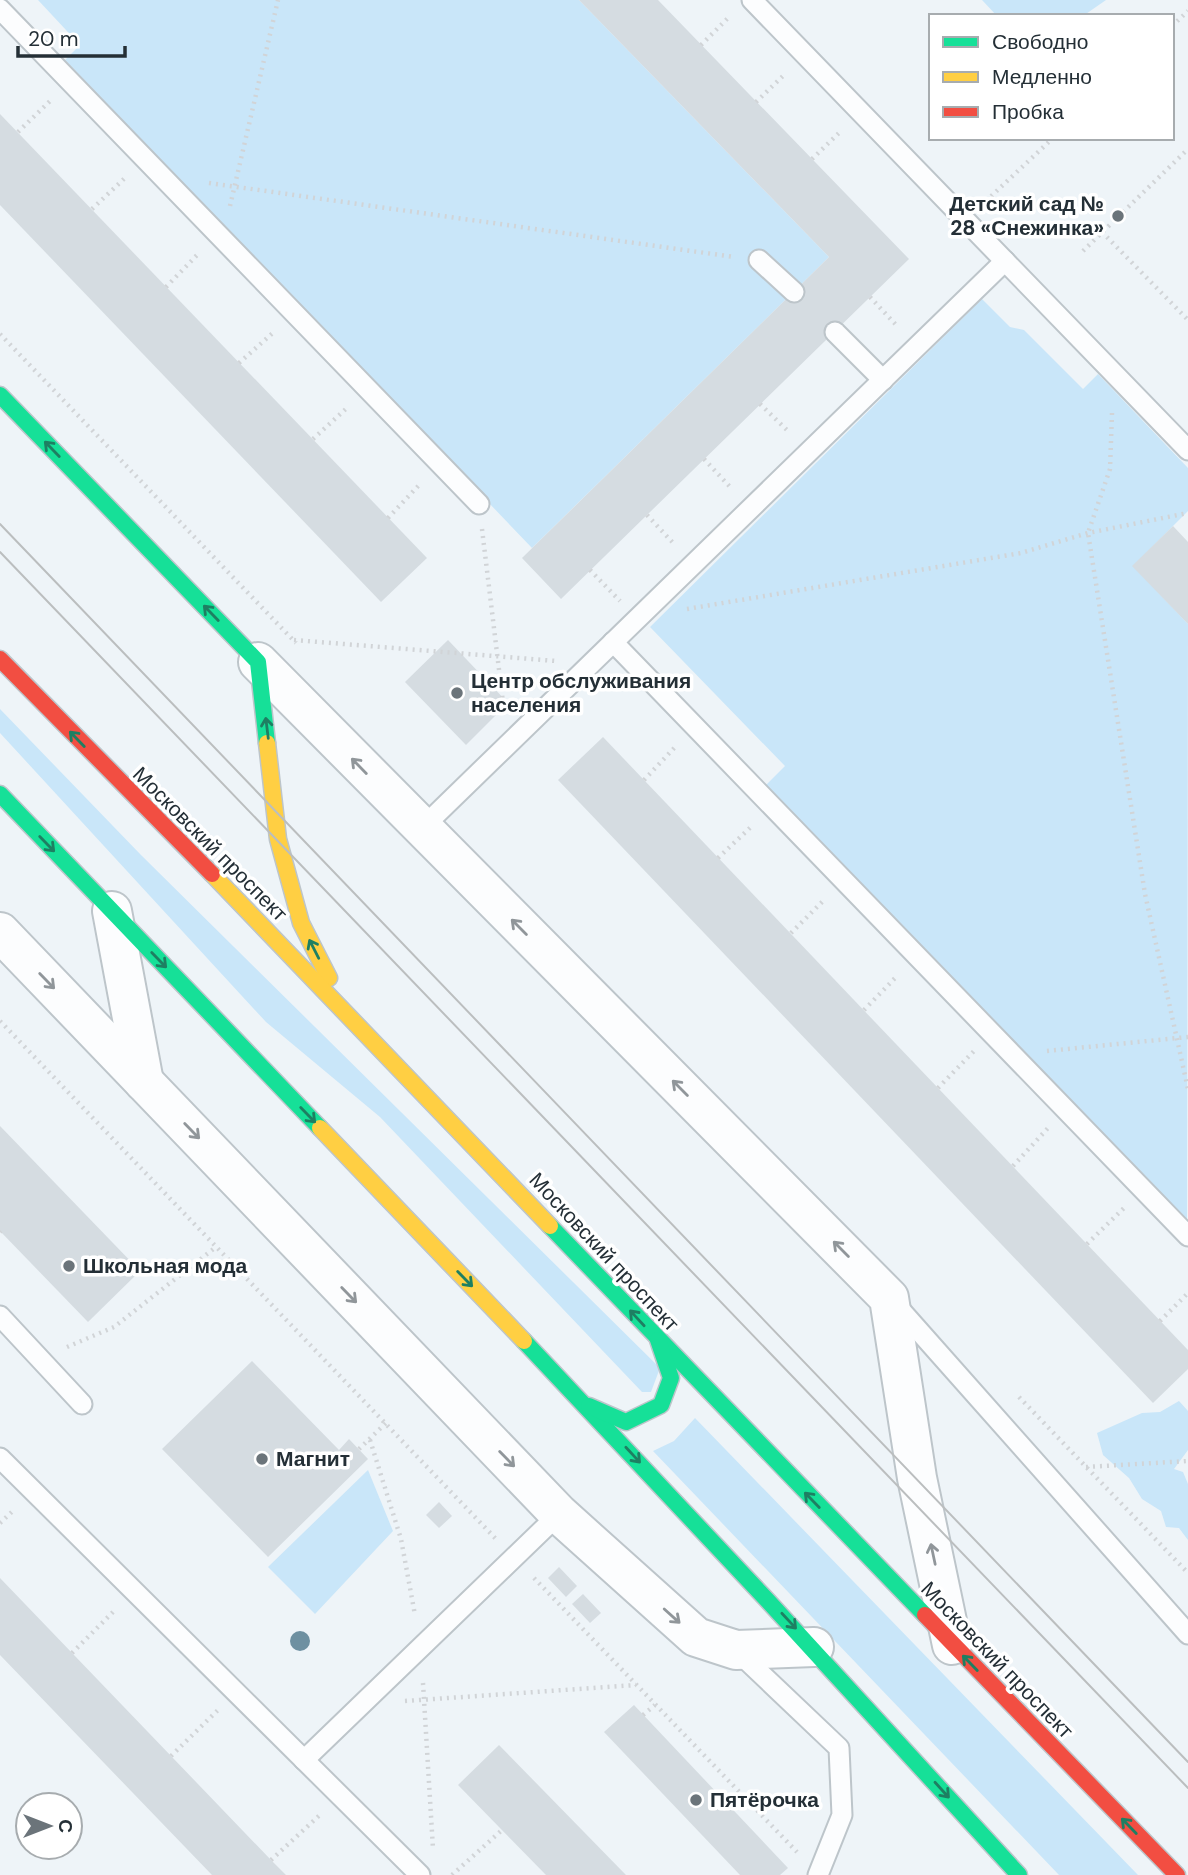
<svg xmlns="http://www.w3.org/2000/svg" width="1188" height="1875" viewBox="0 0 1188 1875" font-family="'DM Sans',sans-serif">
<rect width="100%" height="100%" fill="#eef4f8"/>
<g fill="#c9e6f9">
<path d="M38,0H579L829,257L532,548L65,60L80,45Z"/>
<path d="M982,0H1106L1083,16H997Z"/>
<path d="M982,299L1010,327L1024,330L1083,389L1098,374L1188,468V511L1133,566L1188,624L1187,1220L765,786L785,766L650,627Z"/>
<path d="M0,709L141,855L660,1368L651,1392H642L380,1117L266,1022L0,733Z"/>
<path d="M1179,1401L1188,1411V1450L1174,1469L1183,1472L1188,1484V1540L1179,1528L1166,1527L1161,1511L1142,1499L1129,1478L1103,1455L1097,1433L1142,1413L1160,1412Z"/>
<path d="M695,1418L1138,1875H1059L653,1451L674,1441Z"/>
<path d="M368,1470L393,1531L315,1614L268,1567Z"/>
</g>
<g fill="#d5dce1">
<path d="M579,0H658L909,259L561,599L522,558L829,257Z"/>
<path d="M0,114L427,558L381,602L0,205Z"/>
<path d="M1173,526L1188,542V624L1132,566Z"/>
<path d="M448,640L508,703L466,745L405,682Z"/>
<path d="M603,737L1188,1350V1369L1153,1403L558,780Z"/>
<path d="M0,1126L140,1271L88,1322L0,1231Z"/>
<path d="M252,1361L339,1450L349,1439L368,1459L268,1557L162,1449Z"/>
<path d="M439,1502L452,1516L439,1528L426,1515Z"/>
<path d="M559,1567L577,1586L566,1597L548,1578Z"/>
<path d="M0,1578L271,1860L286,1875H212L0,1655Z"/>
<path d="M583,1594L601,1613L590,1623L572,1604Z"/>
<path d="M634,1705L788,1868L780,1875H740L604,1732Z"/>
<path d="M499,1745L626,1875H546L458,1785Z"/>
</g>
<g fill="none" stroke-linecap="round" stroke-linejoin="round">
<defs>
<g id="lane">
<path d="M752,0L1188,450"/>
<path d="M0,9L479,504"/>
<path d="M759,260L794,292"/>
<path d="M835,332L883,380"/>
<path d="M613,642L1188,1236"/>
<path d="M421,829L1005,261"/>
<path d="M896,1305L1188,1634"/>
<path d="M0,1316L82,1404"/>
<path d="M0,1458L420,1875"/>
<path d="M737,1651L839,1748L842,1815L818,1875"/>
<path d="M304,1760L559,1514"/>
</g>
<g id="street">
<path d="M258,662L889,1298L917,1478L952,1645"/>
<path d="M112,911L144,1082"/>
<path d="M0,932L559,1514L696,1637L736,1650L814,1647"/>
</g>
<g id="fast">
<path d="M0,395L258,662L267,743"/>
<path d="M0,794L320,1128"/>
<path d="M550,1226L925,1615"/>
<path d="M524,1341L768,1601L1019,1875"/>
<path d="M589,1406L626,1422L661,1405L671,1378L658,1340"/>
</g>
<g id="slow">
<path d="M267,743L278,839L301,923L329,978"/>
<path d="M212,874L550,1226"/>
<path d="M320,1128L524,1341"/>
</g>
<g id="jam">
<path d="M0,659L212,874"/>
<path d="M925,1615L1177,1875"/>
</g>
</defs>
<use href="#lane" stroke="#bdc5ca" stroke-width="23"/>
<use href="#street" stroke="#bdc5ca" stroke-width="42"/>
<use href="#fast" stroke="#bdc5ca" stroke-width="19"/>
<use href="#slow" stroke="#bdc5ca" stroke-width="19"/>
<use href="#jam" stroke="#bdc5ca" stroke-width="19"/>
<g stroke="#d1d4d7" stroke-width="4.5" stroke-dasharray="2 5" stroke-linecap="butt">
<path d="M1172,26L1188,11"/>
<path d="M701,45L730,16"/>
<path d="M756,102L786,73"/>
<path d="M18,132L50,101"/>
<path d="M812,159L842,130"/>
<path d="M209,183L734,257"/>
<path d="M986,201L1053,138"/>
<path d="M230,206L278,0"/>
<path d="M92,209L127,176"/>
<path d="M1102,232L1188,320"/>
<path d="M1083,251L1188,149"/>
<path d="M166,287L200,252"/>
<path d="M870,297L898,327"/>
<path d="M0,334L296,643"/>
<path d="M239,363L275,331"/>
<path d="M760,404L790,433"/>
<path d="M1112,413L1110,469L1088,533L1145,894L1188,1089"/>
<path d="M313,439L348,407"/>
<path d="M704,459L732,489"/>
<path d="M647,515L675,545"/>
<path d="M388,518L421,483"/>
<path d="M482,529L504,711"/>
<path d="M590,570L620,601"/>
<path d="M687,609L1021,553L1088,533L1188,513"/>
<path d="M294,640L556,661"/>
<path d="M644,780L677,745"/>
<path d="M718,858L753,825"/>
<path d="M791,933L825,899"/>
<path d="M864,1010L898,975"/>
<path d="M0,1021L496,1539"/>
<path d="M1047,1051L1188,1037"/>
<path d="M938,1088L974,1051"/>
<path d="M1013,1166L1048,1128"/>
<path d="M0,1232L1,1231"/>
<path d="M1087,1244L1124,1208"/>
<path d="M1160,1321L1188,1293"/>
<path d="M67,1347L114,1327L216,1247"/>
<path d="M1019,1397L1188,1573"/>
<path d="M370,1440L401,1539L415,1615"/>
<path d="M359,1449L386,1423"/>
<path d="M1086,1467L1188,1461"/>
<path d="M0,1523L15,1509"/>
<path d="M534,1578L797,1852"/>
<path d="M72,1653L116,1609"/>
<path d="M423,1683L433,1849"/>
<path d="M405,1701L636,1685"/>
<path d="M643,1715L655,1705"/>
<path d="M171,1756L218,1710"/>
<path d="M271,1860L322,1813"/>
<path d="M452,1875L502,1830"/>
</g>
<use href="#lane" stroke="#fcfdfe" stroke-width="19"/>
<use href="#street" stroke="#fcfdfe" stroke-width="38"/>
<use href="#fast" stroke="#16e098" stroke-width="16"/>
<use href="#slow" stroke="#ffcf43" stroke-width="16"/>
<use href="#jam" stroke="#f24e42" stroke-width="16"/>
<g stroke="#bbbebf" stroke-width="2">
<path d="M0,524L1188,1762"/>
<path d="M0,552L1188,1788"/>
</g>
</g>
<circle fill="#6e90a1" cx="300" cy="1641" r="10"/>
<defs><path id="oneway-shaft" d="M-6 0H5M1.5-3L5.5 0L1.5 3" fill="none" stroke-width="1.6" stroke-linecap="round" stroke-linejoin="round" transform="scale(1.75)"/></defs>
<g stroke="#1e7f62">
<use href="#oneway-shaft" transform="translate(52 449) rotate(-134)"/>
<use href="#oneway-shaft" transform="translate(211 613) rotate(-134)"/>
<use href="#oneway-shaft" transform="translate(267 728) rotate(-97)"/>
<use href="#oneway-shaft" transform="translate(77 739) rotate(-134)"/>
<use href="#oneway-shaft" transform="translate(47 844) rotate(46)"/>
<use href="#oneway-shaft" transform="translate(314 949) rotate(-117)"/>
<use href="#oneway-shaft" transform="translate(159 960) rotate(46)"/>
<use href="#oneway-shaft" transform="translate(308 1115) rotate(46)"/>
<use href="#oneway-shaft" transform="translate(465 1279) rotate(46)"/>
<use href="#oneway-shaft" transform="translate(637 1318) rotate(-133)"/>
<use href="#oneway-shaft" transform="translate(633 1455) rotate(47)"/>
<use href="#oneway-shaft" transform="translate(812 1500) rotate(-134)"/>
<use href="#oneway-shaft" transform="translate(789 1621) rotate(47)"/>
<use href="#oneway-shaft" transform="translate(970 1663) rotate(-134)"/>
<use href="#oneway-shaft" transform="translate(942 1790) rotate(48)"/>
<use href="#oneway-shaft" transform="translate(1129 1826) rotate(-134)"/>
</g>
<g stroke="#90969a">
<use href="#oneway-shaft" transform="translate(359 766) rotate(-134)"/>
<use href="#oneway-shaft" transform="translate(519 927) rotate(-135)"/>
<use href="#oneway-shaft" transform="translate(47 981) rotate(46)"/>
<use href="#oneway-shaft" transform="translate(680 1088) rotate(-135)"/>
<use href="#oneway-shaft" transform="translate(192 1131) rotate(46)"/>
<use href="#oneway-shaft" transform="translate(841 1249) rotate(-135)"/>
<use href="#oneway-shaft" transform="translate(349 1295) rotate(46)"/>
<use href="#oneway-shaft" transform="translate(507 1459) rotate(46)"/>
<use href="#oneway-shaft" transform="translate(933 1554) rotate(-102)"/>
<use href="#oneway-shaft" transform="translate(672 1616) rotate(42)"/>
</g>
<g fill="#6b747a" stroke="#fff" stroke-width="2.5">
<circle cx="1118" cy="216" r="7"/>
<circle cx="457" cy="693" r="7"/>
<circle cx="69" cy="1266" r="7"/>
<circle cx="262" cy="1459" r="7"/>
<circle cx="696" cy="1800" r="7"/>
</g>
<g text-anchor="middle" stroke-width="7" stroke-linejoin="round" paint-order="stroke">
<g font-size="21" font-weight="bold" fill="#242f36" stroke="#fff" text-anchor="start">
<text x="1104" y="211" text-anchor="end">Детский сад №<tspan x="1104" dy="24">28 «Снежинка»</tspan></text>
<text x="471" y="688">Центр обслуживания<tspan x="471" dy="24">населения</tspan></text>
<text x="83" y="1273">Школьная мода</text>
<text x="276" y="1466">Магнит</text>
<text x="710" y="1807">Пятёрочка</text>
</g>
<g font-size="21" fill="#242f36" stroke="#fff">
<text transform="translate(210 844) rotate(45)" y="7">Московский проспект</text>
<text transform="translate(604 1252) rotate(47)" y="7">Московский проспект</text>
<text transform="translate(997 1660) rotate(46)" y="7">Московский проспект</text>
</g>
</g>
<rect x="929" y="14" width="245" height="126" fill="#ffffff" stroke="#a7acaf" stroke-width="2"/>
<rect x="943" y="37" width="35" height="10" fill="#16e098" stroke="#a7acaf" stroke-width="2"/>
<text x="992" y="49" font-size="21" fill="#242f36">Свободно</text>
<rect x="943" y="72" width="35" height="10" fill="#ffcf43" stroke="#a7acaf" stroke-width="2"/>
<text x="992" y="84" font-size="21" fill="#242f36">Медленно</text>
<rect x="943" y="107" width="35" height="10" fill="#f24e42" stroke="#a7acaf" stroke-width="2"/>
<text x="992" y="119" font-size="21" fill="#242f36">Пробка</text>
<g transform="translate(49 1826) rotate(90)"><circle r="33" fill="#ffffff" stroke="#a7acaf" stroke-width="2"/>
<path d="M0-5L12 26L0 18L-12 26Z" fill="#6b747a"/>
<text y="-10" font-size="19" font-weight="bold" text-anchor="middle" fill="#242f36">С</text>
</g>
<path d="M18 46v10h107v-10" fill="none" stroke="#242f36" stroke-width="3.5"/>
<text x="28" y="46" font-size="21" fill="#242f36" stroke="#ffffff" stroke-width="5" paint-order="stroke">20 m</text>
</svg>
